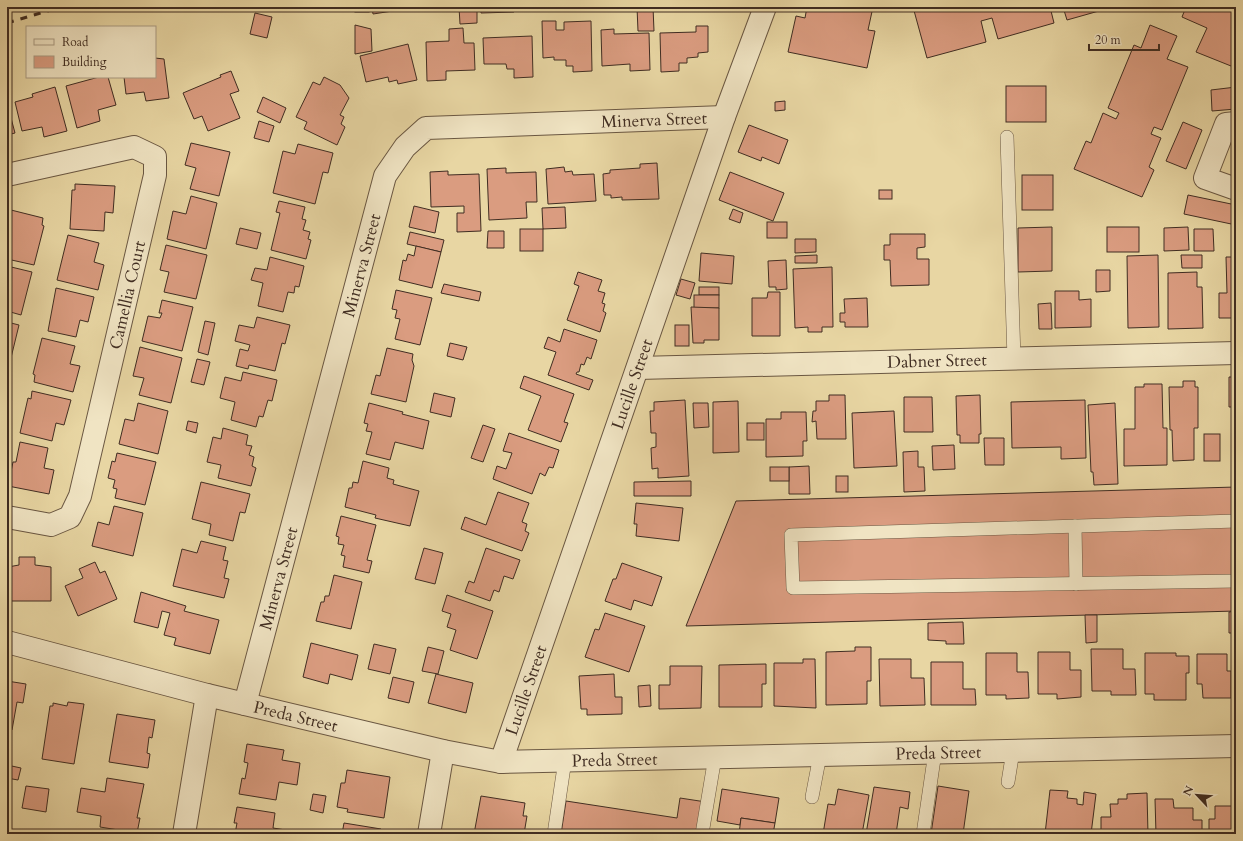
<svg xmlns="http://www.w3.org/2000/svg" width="1243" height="841" viewBox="0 0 1243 841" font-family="Cardo,serif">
<rect width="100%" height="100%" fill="#e8d6a3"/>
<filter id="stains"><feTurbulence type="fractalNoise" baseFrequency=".005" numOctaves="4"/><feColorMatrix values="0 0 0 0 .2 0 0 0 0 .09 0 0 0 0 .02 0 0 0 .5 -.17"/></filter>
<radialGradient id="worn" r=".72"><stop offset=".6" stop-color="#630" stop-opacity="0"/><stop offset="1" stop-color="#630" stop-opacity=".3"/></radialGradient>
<g fill="#da9c80" stroke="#402d22">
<rect x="355" y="7" width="14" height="5"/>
<path d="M372,7H399V10L373,14Z"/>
<path d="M459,7H477V23L460,24Z"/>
<path d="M481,7H534V9H514V12L481,13Z"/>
<path d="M637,7H653L654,31H638Z"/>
<path d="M807,7H873L868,30L875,31L867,68L788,52L796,16L805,18Z"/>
<path d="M913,7H1050L1054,23L998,39L992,18L981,21L986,42L927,58Z"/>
<path d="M1063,7H1113L1067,20Z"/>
<path d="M1186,7H1236V68L1196,52L1207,28L1182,17Z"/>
<path d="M255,13L272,17L267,38L250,34Z"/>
<path d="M542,21H556V30H564V22L591,21L592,71L573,72V66H566V60H554V57L543,58Z"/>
<path d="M355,25L371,29L372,51L355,54Z"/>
<path d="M1150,25L1177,36L1167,59L1188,67L1162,130L1154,127L1151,134L1161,138L1149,167L1154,170L1142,197L1074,169L1086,141L1091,143L1103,113L1116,119L1119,113L1108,108L1134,45L1141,48Z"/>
<path d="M696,26H708V52L698,53V57L687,58V63H679V71L661,72L660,33L696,32Z"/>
<path d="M463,28L464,43H474L475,70L446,71V80L427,81L426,42L449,41V29Z"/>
<path d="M614,29V34L649,33L650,70L630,71V64L602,66L601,30Z"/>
<path d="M532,36L533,77L514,78V69H507L506,64H484L483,38Z"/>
<path d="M408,44L417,80L398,84L397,80L389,82L388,77L366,82L360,56Z"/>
<path d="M155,58L164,59L169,98L146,101L144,92L126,94L124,77H155Z"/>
<path d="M231,71L239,91L230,94L240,118L208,131L202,116L194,119L183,93L221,77L220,75Z"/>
<path d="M99,77H108L116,105L98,110L100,121L77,128L66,86Z"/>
<path d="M324,77L340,85L349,98L340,115L344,117L341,124L345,127L337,145L304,129L307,122L296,117L313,82L320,85Z"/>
<rect x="1006" y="86" width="40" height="36"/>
<path d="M55,87L67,131L44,137L42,127L22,131L15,102L33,97L32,94Z"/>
<path d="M1236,87V109L1212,111L1211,90Z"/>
<path d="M263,97L286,108L280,123L257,112Z"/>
<path d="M785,101V110L775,111V102Z"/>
<path d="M7,103L15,133L7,135Z"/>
<path d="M259,121L274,126L269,142L254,138Z"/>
<path d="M1183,122L1202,130L1186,169L1166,161Z"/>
<path d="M749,125L788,140L779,164L762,157L761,161L738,152Z"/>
<path d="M191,143L230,152L219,196L190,189L196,168L185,165Z"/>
<path d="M298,144L333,153L328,173L323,172L315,204L273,193L283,151L295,154Z"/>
<path d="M657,163L659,199L622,200V197L611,198V195H604L603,174L610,173V170L640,168V164Z"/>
<path d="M564,167L565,172L572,171L573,175L594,174L596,201L548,204L546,169Z"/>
<path d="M506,168V173L536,172L537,202H526L527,218L489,220L487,169Z"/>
<path d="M448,171V175L479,174L481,231L457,232V213H464V206L431,207L430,172Z"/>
<path d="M730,172L784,193L773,221L719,200Z"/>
<rect x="1022" y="175" width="31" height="35"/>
<path d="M75,184L115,186L113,213L105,212L104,231L70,229L72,190H75Z"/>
<rect x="879" y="190" width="13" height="9"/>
<path d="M1188,195L1236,205V225L1184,214Z"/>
<path d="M191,196L217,203L206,249L167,239L173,211L186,214Z"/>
<path d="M279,201L305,207L302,219L306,220L303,230L310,232L308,239L311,240L306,259L271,250L280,213L276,212Z"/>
<path d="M414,206L439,212L435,233L409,227Z"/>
<path d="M565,207L566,228L543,229L542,208Z"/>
<path d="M7,209L43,218L42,225L44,226L34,265L7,259Z"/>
<path d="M733,209L743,213L740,223L729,219Z"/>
<rect x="767" y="222" width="20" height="16"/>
<path d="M1052,227V271L1018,272V228Z"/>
<rect x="1107" y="227" width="32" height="25"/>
<path d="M1188,227L1189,250L1164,251V228Z"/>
<path d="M240,228L261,233L257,249L236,244Z"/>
<rect x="520" y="229" width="23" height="22"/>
<path d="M1194,229H1213L1214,251H1194Z"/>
<path d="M488,231H504V248H487Z"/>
<path d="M410,232L444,240L441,252L407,244Z"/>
<path d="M890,234H925V247L917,248V259H929V285L891,286L890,260H884V245H890Z"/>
<path d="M68,235L99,243L94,262L104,265L98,290L57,280Z"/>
<path d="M795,239H816V252L795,253Z"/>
<path d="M166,245L207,255L196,299L164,292L169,272L160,270Z"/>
<path d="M416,246L441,252L432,288L399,280L403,260L406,261L408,254L414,256Z"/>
<path d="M701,253L734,256L732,284L699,281Z"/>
<path d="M817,255V263H795V256Z"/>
<path d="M1158,255L1159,327L1128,328L1127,256Z"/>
<path d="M1181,255H1202V268H1182Z"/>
<path d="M270,257L304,266L299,287L295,286L294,293L288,292L283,312L258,306L263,283L251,280L255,268L267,270Z"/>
<path d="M1226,257H1236V318H1219V293H1227Z"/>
<path d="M786,260L787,289L776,290V287H769L768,261Z"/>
<path d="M7,266L32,272L21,315L7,311Z"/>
<path d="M832,267L833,327H822V332H808V327L795,328L793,269Z"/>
<path d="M1096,270H1110V291L1096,292Z"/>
<path d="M578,272L602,280L598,291L605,293L602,303L605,304L603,311L606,313L600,332L567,320L579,286L574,284Z"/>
<path d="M1197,272V287H1202L1203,328L1168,329V273Z"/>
<path d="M681,279L695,283L690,299L676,295Z"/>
<path d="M444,284L481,292L479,301L441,293Z"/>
<rect x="699" y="287" width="20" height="8"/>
<path d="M56,288L94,297L88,322L80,320L76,337L48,331Z"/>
<path d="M396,290L432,298L420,345L395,339L400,319L395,318L397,310L392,309Z"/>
<path d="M1055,291H1079V300L1091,299V327L1055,328Z"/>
<path d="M768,292H780V336H752V298H767Z"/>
<rect x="694" y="295" width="25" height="13"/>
<path d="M867,298L868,327H845V322H840V313H845L844,299Z"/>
<path d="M162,300L193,307L182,351L142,341L148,316L160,318L162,313H159Z"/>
<path d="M1051,303L1052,329H1039L1038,304Z"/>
<path d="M691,307L719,308V340H704V343H693Z"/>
<path d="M257,317L290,325L285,344L282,343L275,371L249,365L248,369L236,366L240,349L248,351L250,345L235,341L239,325L254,328Z"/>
<path d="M205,321L215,323L208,355L198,352Z"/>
<path d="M7,322L19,325L9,366H7Z"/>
<rect x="675" y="325" width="14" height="21"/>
<path d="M564,329L597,340L591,359L587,357L584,365L581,364L579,372H577L576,374L593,380L589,390L548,375L556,352L544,348L548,337L560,342Z"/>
<path d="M42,338L75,346L70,364L80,366L73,392L34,382L35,375L33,374Z"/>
<path d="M450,343L467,347L463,360L447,356Z"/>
<path d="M140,347L182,358L171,403L139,395L144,378L133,376Z"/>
<path d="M387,348L413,354L412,360L414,366L406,402L371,394L376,375L380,376Z"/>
<path d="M197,359L210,362L204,385L191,382Z"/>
<path d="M243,372L277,380L272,401L268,400L263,417L259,416L256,427L231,420L235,402L220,398L225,377L241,381Z"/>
<path d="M524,376L574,394L564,422L568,423L561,442L528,430L541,396L520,388Z"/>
<path d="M1229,377H1236V449L1232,450V407H1229Z"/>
<path d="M1183,381H1195V387H1198V428H1194V460L1173,461L1172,430H1170L1169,387H1183Z"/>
<path d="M1144,384H1162L1163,428H1167V465L1124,466V429H1135V387H1144Z"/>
<path d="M32,391L71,400L64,425L56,423L52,441L20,433L28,398L31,399Z"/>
<path d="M434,393L455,398L451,417L430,412Z"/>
<path d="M829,395H845L846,439H817L816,421L812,422L813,411H816V401H829Z"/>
<path d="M980,395L981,434H979V443H960V435H957L956,396Z"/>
<path d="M904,397H932L933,432H904Z"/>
<path d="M685,400L689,476L658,478V468L652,469L651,448L656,447V433H651L650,411H654V402Z"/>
<path d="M1085,400L1086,458L1061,459V447L1012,448L1011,402Z"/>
<path d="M738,401L739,452L713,453V402Z"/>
<path d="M138,403L168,411L158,454L119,444L125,419L134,421Z"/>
<path d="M369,403L403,412L402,414L429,421L423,449L395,442L390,460L366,454L372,432L366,431L368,424L364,423Z"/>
<path d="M693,403H708L709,427L694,428Z"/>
<path d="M1115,403L1118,484L1094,485L1093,472H1091L1088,405Z"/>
<path d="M894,411L897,466L854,468L852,413Z"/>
<path d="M781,412H806L807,441H803V456L766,457V419H781Z"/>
<path d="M188,421L198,423L196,433L186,430Z"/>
<rect x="747" y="423" width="17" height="17"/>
<path d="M483,425L495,429L483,462L471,458Z"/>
<path d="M223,428L248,435L246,445L252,446L249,455L254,457L252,466L256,468L251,486L218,478L221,465L207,462L213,437L221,439Z"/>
<path d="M509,433L559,450L553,468L549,467L545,476L540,473L532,494L493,479L497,466L506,469L512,453L503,451Z"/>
<rect x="1204" y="434" width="16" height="27"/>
<path d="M984,438H1004V465H985Z"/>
<path d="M20,442L48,448L44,468L54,470L49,494L8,486L13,462H16Z"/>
<path d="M954,445L955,469L933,470L932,446Z"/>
<path d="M918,451V467H924L925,491L904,492L903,452Z"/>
<path d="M117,453L156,462L145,505L115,498L117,489L113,488L115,480L108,478L112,461L115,462Z"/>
<path d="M363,461L389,468L387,478L394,480L393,484L419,491L410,526L375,518L376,515L345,507L349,488H352L353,482L358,483Z"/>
<path d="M809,466L810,494H789V467Z"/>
<rect x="770" y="467" width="19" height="14"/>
<rect x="836" y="476" width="12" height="16"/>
<path d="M691,481V496H634V482Z"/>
<path d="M201,482L250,494L245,513L240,512L233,541L209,535L211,524L192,519Z"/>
<path d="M1236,487V611L686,626L736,501Z"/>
<path d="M498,492L529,503L522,522L527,524L525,531L529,533L522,551L461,529L465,517L486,525Z"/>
<path d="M636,503L683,508L679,541L636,536L637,524H634Z"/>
<path d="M114,506L143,513L133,556L92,546L98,522L109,525Z"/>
<path d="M341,516L376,525L367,560L372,561L369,573L343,567L345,556L341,555L344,545L338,544L339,537L336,536Z"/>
<path d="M201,541L226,547L223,560L228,561L224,578L229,579L224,598L173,586L182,549L197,553Z"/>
<path d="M424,548L443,553L435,584L415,579Z"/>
<path d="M486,548L520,560L513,579L504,576L499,592L494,590L490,601L465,592L469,581L474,583Z"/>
<path d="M19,557H35V565L51,567V601H7L8,567L19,565Z"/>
<path d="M95,562L100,573L105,571L117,599L78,616L65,586L83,578L79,569Z"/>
<path d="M622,563L662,577L652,606L634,600L631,610L605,601L613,579H616Z"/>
<path d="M334,575L362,582L351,629L316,621L321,602H324L325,596H329Z"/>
<path d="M141,592L186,606L184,611L219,620L210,654L174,645L176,638L164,635L170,613L162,611L158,628L134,622Z"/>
<path d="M447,595L493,611L477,659L450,650L456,630L447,627L451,614L442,611Z"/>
<path d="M1236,611V633H1229V612Z"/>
<path d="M605,613L645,626L629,672L585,657L595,629L599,630Z"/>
<path d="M1085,615H1097V642L1086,643Z"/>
<path d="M963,622L964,644H946V641L928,640V623Z"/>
<path d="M311,643L358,655L352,680L330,674L328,684L303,677Z"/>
<path d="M374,644L396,649L390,674L368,669Z"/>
<path d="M428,647L444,651L438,674L422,671Z"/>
<path d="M855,647H871V681H867V704L826,705V652L855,651Z"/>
<path d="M1091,649H1123V669H1135L1136,695H1111V691H1092Z"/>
<path d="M1038,652H1070V670H1081V697L1057,699V694H1038Z"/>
<path d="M986,653H1017V672H1028L1029,698L1006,699V695H986Z"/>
<path d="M1145,653H1176V656H1189V673H1186V700H1154V694H1145Z"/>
<path d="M1197,654H1227V671H1231V698H1203L1202,684H1197Z"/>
<path d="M803,659H815L816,708L774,706V663H803Z"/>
<path d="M879,659H911V678H924L925,705L880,706Z"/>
<path d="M931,662H963V689H975L976,705H931Z"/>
<path d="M766,664V684H762V707H719V665Z"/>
<path d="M670,666H702L701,708L659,709V685H670Z"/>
<path d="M436,674L473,683L466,713L428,703Z"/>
<path d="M614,674L615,697H622V714L587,715V709H581L579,676Z"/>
<path d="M393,677L414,682L409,703L388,698Z"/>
<path d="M7,681L26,684L23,703L17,702L12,730L7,729Z"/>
<path d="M650,685L651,706L639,707L638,686Z"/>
<path d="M68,702L84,704L74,764L42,759L50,706H53V703L67,706Z"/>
<path d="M117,714L155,720L152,738L149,737L147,753L150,754L148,768L109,762Z"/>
<path d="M247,744L284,750L282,760L300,763L297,785L279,782L276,800L239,794L242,778L245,779L248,763L244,762Z"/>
<path d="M7,765L21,768L18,780L7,778Z"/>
<path d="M347,770L390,777L384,818L347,812L348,809L337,807L341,783H345Z"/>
<path d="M107,778L144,784L137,818H140L137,833L100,827L101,816L77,812L81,788L105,792Z"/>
<path d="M26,786L49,789L46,812L22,808Z"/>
<path d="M938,786L969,791L963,834H931Z"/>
<path d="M874,787L910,792L908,809L900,807L896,834H866Z"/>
<path d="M722,789L779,798L775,823L741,818L740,825L717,821Z"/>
<path d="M838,789L869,795L862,834H823L828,804L835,805Z"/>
<path d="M1050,790L1068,791L1067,798L1077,799V804L1083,805L1084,792L1096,794L1091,834H1045Z"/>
<path d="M1147,793L1148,834H1101V817H1111L1110,804H1118V799H1127V794Z"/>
<path d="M313,794L326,796L323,813L310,810Z"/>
<path d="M481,796L525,803L523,816H527L524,834H474Z"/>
<path d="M1235,796H1236V834H1209V819H1215V806H1233V803H1236Z"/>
<path d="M680,798L706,802L701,834H561L566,801L677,818Z"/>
<path d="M1155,799H1173L1174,808H1193V820H1202V834H1156Z"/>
<path d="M237,807L275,813L273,828L292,831L291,834H235L237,823H234Z"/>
<path d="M741,818L775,823L773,834H739Z"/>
<path d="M344,823L381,829L380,834H342Z"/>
</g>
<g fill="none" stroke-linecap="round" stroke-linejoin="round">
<defs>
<g id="lane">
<path d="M1007,137L1014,359"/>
<path d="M1236,521L791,535L793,588L1236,581"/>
<path d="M1075,526L1076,584"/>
<path d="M1008,782L1013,751"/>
<path d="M812,797L820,755"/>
<path d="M554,834L565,760"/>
<path d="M702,834L715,757"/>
<path d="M923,834L935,752"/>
</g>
<g id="street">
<path d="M1236,123L1226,124L1205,178L1236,189"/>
<path d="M7,175L134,147L155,157V175L80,496L70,517L51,525L7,517"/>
<path id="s1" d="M638,368L1236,353"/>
<path id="s2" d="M7,642L207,695L443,751L501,762L1236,746"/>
<path id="s3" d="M245,704L385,176L405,147L426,128L724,117"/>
<path id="s4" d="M501,762L724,117L765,7"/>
<path d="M184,834L207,695"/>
<path d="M429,834L443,751"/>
</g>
</defs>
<use href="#lane" stroke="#6a5742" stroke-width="14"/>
<use href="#street" stroke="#6a5742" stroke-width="24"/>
<use href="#lane" stroke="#f0e4c3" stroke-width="13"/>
<use href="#street" stroke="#f0e4c3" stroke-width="22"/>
<path stroke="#402d22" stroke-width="3" stroke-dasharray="7 7" stroke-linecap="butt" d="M7,23L61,7"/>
</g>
<g text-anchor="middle" stroke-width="4" stroke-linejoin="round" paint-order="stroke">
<g font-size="17" fill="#402d22" stroke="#f0e4c3">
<text dy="6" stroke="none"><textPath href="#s3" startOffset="838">Minerva Street</textPath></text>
<text dy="6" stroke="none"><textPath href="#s3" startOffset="454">Minerva Street</textPath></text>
<text transform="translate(127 295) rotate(-77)" y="6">Camellia Court</text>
<text dy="6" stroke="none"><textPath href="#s1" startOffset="299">Dabner Street</textPath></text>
<text dy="6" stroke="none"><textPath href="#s4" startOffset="400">Lucille Street</textPath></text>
<text dy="6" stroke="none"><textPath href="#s3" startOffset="130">Minerva Street</textPath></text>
<text dy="6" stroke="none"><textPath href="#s4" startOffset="76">Lucille Street</textPath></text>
<text dy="6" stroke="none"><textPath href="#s2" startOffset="298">Preda Street</textPath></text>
<text dy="6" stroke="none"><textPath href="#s2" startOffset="946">Preda Street</textPath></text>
<text dy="6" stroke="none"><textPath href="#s2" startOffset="622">Preda Street</textPath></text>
</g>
</g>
<rect width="1243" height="841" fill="none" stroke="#e8d6a3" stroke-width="24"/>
<rect x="8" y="8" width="1227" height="825" fill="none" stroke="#402d22" stroke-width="2"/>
<rect x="12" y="12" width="1219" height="817" fill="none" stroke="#402d22"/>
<rect x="26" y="26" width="130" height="52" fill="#f0e4c3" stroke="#aa9b83"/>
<rect x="34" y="39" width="20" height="6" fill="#f0e4c3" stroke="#aa9b83"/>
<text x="62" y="46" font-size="12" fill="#402d22">Road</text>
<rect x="34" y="56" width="20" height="12" fill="#da9c80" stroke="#aa9b83"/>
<text x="62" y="66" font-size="12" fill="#402d22">Building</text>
<g transform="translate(1197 795) rotate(296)" stroke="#f0e4c3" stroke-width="3" paint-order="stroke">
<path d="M0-3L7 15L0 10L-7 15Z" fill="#402d22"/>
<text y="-6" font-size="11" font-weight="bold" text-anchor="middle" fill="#402d22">N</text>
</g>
<path d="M1089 44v6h70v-6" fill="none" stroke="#402d22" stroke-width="2"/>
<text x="1095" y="44" font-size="12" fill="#402d22" stroke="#f0e4c3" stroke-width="3" paint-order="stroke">20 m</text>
<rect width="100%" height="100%" filter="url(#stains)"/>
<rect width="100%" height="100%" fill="url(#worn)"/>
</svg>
